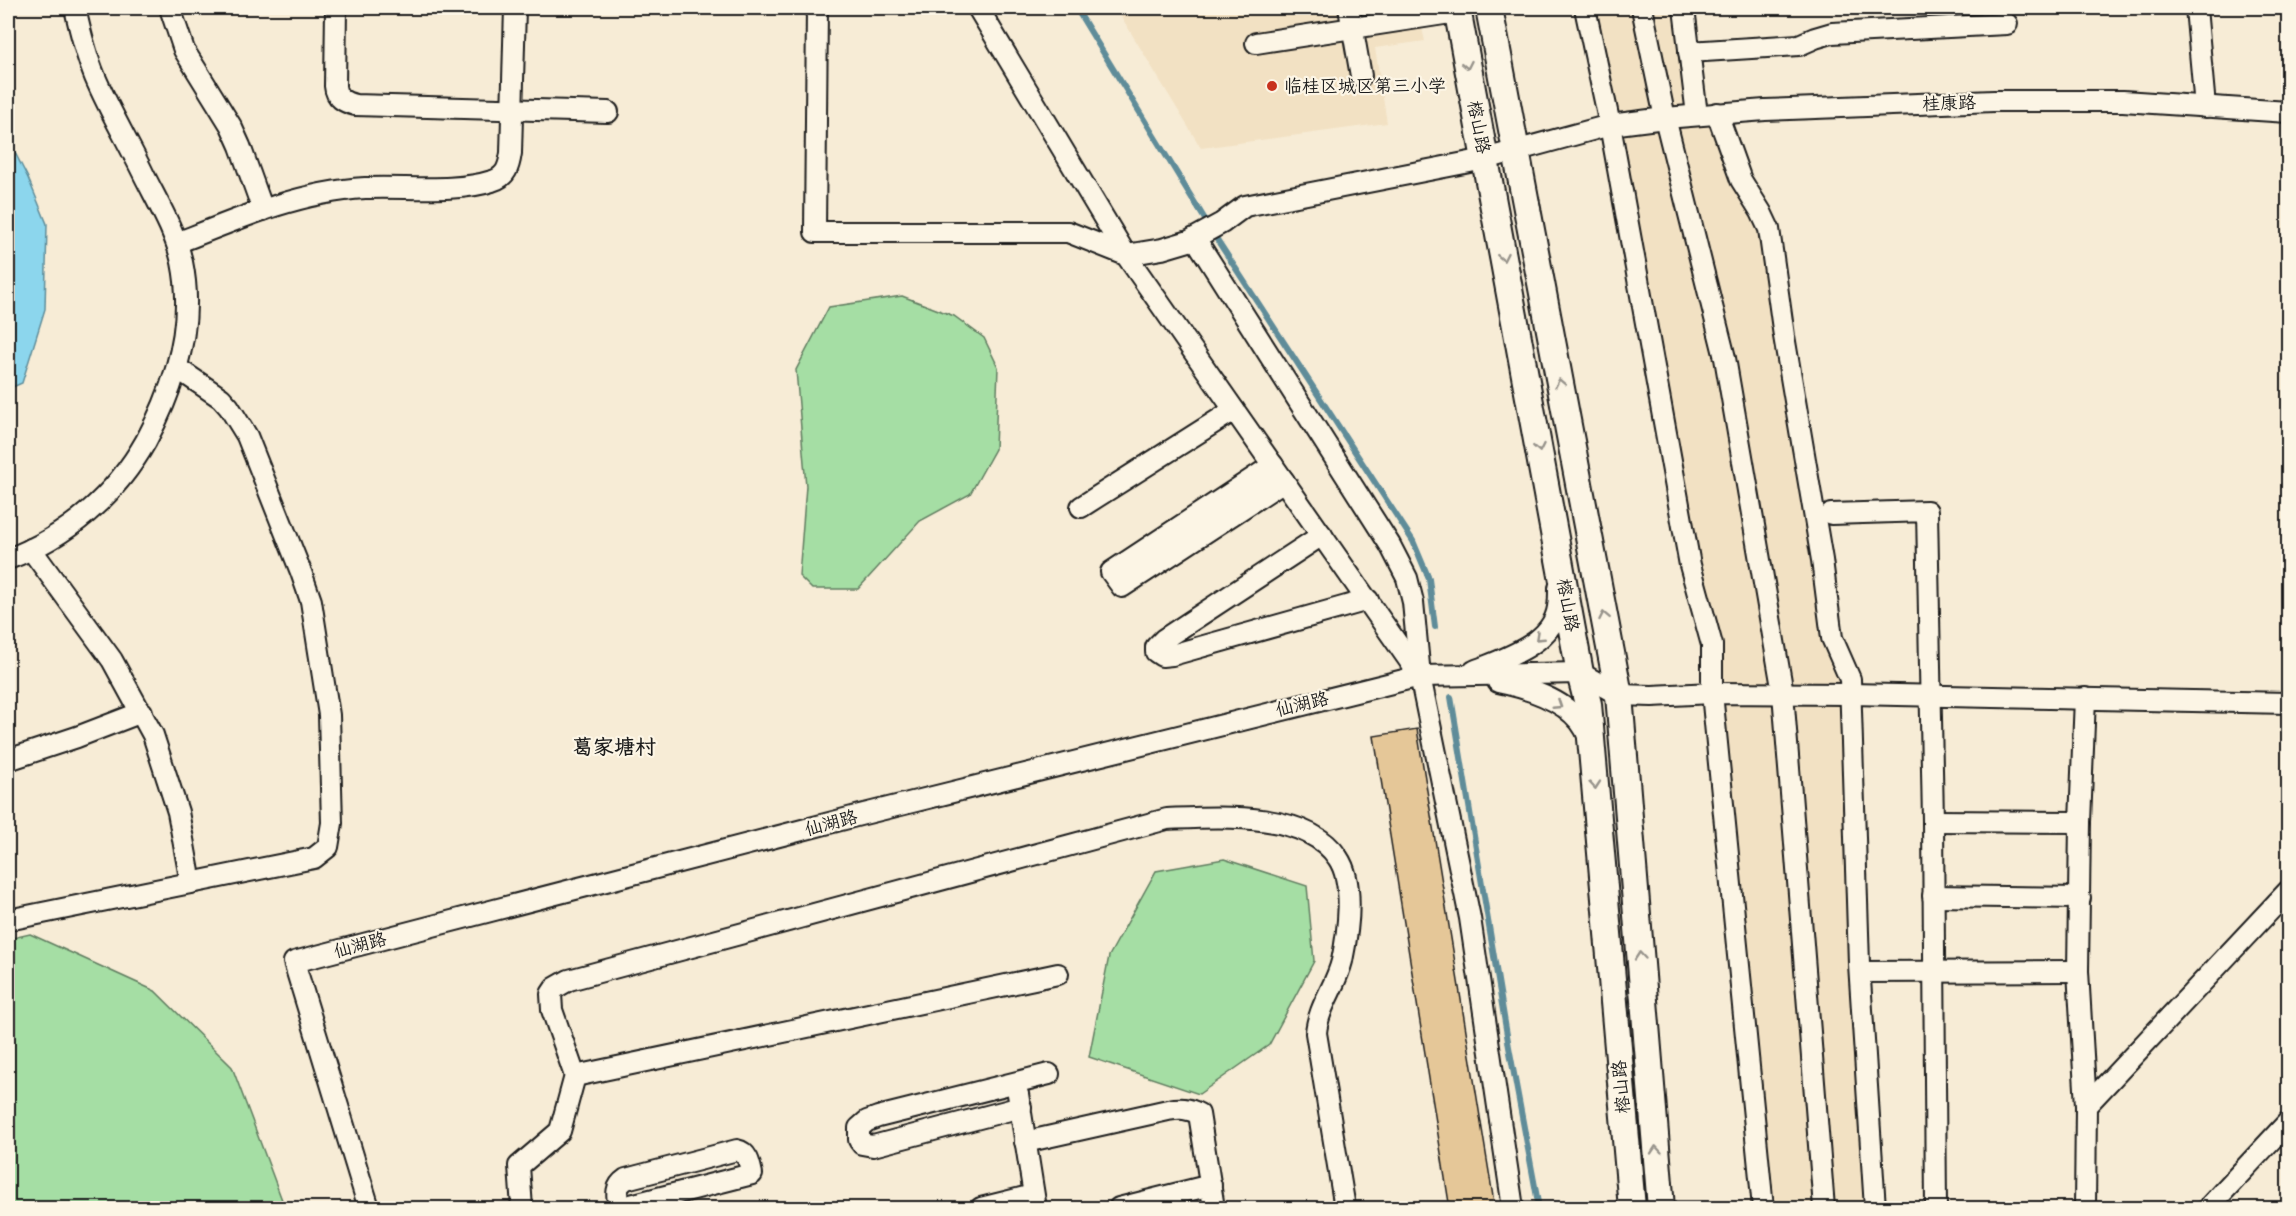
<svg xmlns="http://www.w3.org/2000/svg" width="2296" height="1216" viewBox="0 0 2296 1216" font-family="Delius,'LXGW WenKai TC',sans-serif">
<rect width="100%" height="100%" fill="#f7ecd6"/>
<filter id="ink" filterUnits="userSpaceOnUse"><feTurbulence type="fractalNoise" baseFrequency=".0167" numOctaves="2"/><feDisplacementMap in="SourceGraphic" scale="12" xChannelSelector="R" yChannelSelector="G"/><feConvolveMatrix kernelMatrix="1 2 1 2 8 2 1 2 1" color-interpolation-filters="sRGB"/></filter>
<g filter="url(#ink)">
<g fill="#f2e1c3">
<path d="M1116,8H1417L1425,41L1375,48L1387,123L1201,148Z"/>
<path d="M1585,8H1684L1697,115L1717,113L1761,212L1846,669L1875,1208H1763L1712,693Z"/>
</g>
<g fill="#a5dea4" stroke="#607d60" stroke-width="1.5">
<path d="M902,296L954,316L984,338L998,367L995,449L970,494L920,521L858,589H812L799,576L806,486L796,370L829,307Z"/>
<path d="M1224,859L1307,886L1314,961L1269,1045L1199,1094L1089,1057L1109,956L1156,871Z"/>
<path d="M30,934L155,991L232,1067L285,1208H8V939Z"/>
</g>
<path fill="#8cd6ed" stroke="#5f8c99" stroke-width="1.5" d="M8,139L28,178L47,224L45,309L22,383L8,389V312L13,251L8,234Z"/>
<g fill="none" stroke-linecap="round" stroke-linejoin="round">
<g stroke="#5f8c99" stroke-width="6">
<path d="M1076,8L1206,221"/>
<path d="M1216,238L1413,541L1429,579L1435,627"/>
<path d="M1451,697L1509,1047L1539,1208"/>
</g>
</g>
<path fill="#e5c798" stroke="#1c1c1c" stroke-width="1.5" d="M1417,729L1495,1209H1450L1374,736Z"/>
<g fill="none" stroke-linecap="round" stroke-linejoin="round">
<defs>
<g id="minor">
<path d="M170,8L184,50L231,126L240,146L263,210"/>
<path d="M336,8L335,86C336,98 344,102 355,105L608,112"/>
<path d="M817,8L815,232H1068L1126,255L1162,249L1189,241L1222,223L1245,206L1485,159L1610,125L1665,118L1765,110L1994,101H2123L2288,112"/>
<path d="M978,8L1126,255L1420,676"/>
<path d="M1349,8L1361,76"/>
<path d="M1585,8L1610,125L1690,565L1712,645V693L1763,1208"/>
<path d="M1642,8L1665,118L1725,358L1783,693L1824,1208"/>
<path d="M1684,8L1697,115"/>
<path d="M2196,8L2205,107"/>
<path d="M1256,43L1457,12"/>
<path d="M1689,52L1799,45L1815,38L1832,33L2007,24"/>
<path d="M1717,113L1741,180L1761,212L1769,229L1784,336L1822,560L1832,638L1850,679L1859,964L1875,1208"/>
<path d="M1195,238L1390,545L1407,578L1413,602L1420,676L1470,918L1513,1208"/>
<path d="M177,243C237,219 299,192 365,188C404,186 455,193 492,181C506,177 509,167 511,153L515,8"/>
<path d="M1273,465L1111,572L1122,587L1284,481"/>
<path d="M1081,507L1234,410"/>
<path d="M1831,514L1927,511L1933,821L1936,1208"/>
<path d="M1322,535L1164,639L1156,647V652L1162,656L1172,655L1368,600"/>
<path d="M31,549L112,660L153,735L178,812L191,883"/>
<path d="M8,559C67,537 115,496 146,441C175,387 195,324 182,262C175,231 158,203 144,175C128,142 109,110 95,77C86,55 80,31 75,8"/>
<path d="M1474,671C1503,659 1553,644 1558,607C1559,601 1559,594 1559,588"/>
<path d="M1498,682C1532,689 1577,703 1589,738"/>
<path d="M2085,698L2080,822L2078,971L2086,1106"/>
<path d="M8,760L77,737L142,712"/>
<path d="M1933,821L2080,822"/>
<path d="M1933,896L2080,898"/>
<path d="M8,920L299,861L314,858L328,847L332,823L329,715L311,601L301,572L247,436L229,407L221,398L177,368"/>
<path d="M1860,972L2078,971"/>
<path d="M1058,974L575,1076L552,1010L551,994L555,988L569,980L1167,819C1217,817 1307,810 1338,858C1355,883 1348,932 1342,961C1336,986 1318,1007 1316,1033L1345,1208"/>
<path d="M1018,1094L1036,1208"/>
<path d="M1021,1107L873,1146L862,1144L859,1140V1128L867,1121L878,1117L1049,1074"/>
<path d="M1025,1142L1168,1110C1180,1108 1188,1108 1199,1114L1214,1208"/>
<path d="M737,1150C748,1152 750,1165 752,1174L619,1208C617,1196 614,1187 626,1179Z"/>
<path d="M369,1208L294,962L860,815L1420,676L1580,673L1619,695L1652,696L1712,693L1850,694L2288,703"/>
<path d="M522,1208L519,1166L560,1131L575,1076"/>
<path d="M981,1208L1033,1195"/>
<path d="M1119,1208L1211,1185"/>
<path d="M2085,1208L2086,1106L2288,891"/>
<path d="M2208,1208L2288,1122"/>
</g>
<g id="major">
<path d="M1457,8L1580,673L1588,704L1632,1208"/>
<path d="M1489,8L1619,695L1661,1208"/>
</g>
</defs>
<use href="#minor" stroke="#1c1c1c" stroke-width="24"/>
<use href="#major" stroke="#1c1c1c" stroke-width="30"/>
<use href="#minor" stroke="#fcf5e5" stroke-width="20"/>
<use href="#major" stroke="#fcf5e5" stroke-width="26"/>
</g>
<defs><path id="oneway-chevron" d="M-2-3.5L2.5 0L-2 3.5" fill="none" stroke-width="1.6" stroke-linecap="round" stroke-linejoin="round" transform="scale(1.5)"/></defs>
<g stroke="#97938b">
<use href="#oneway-chevron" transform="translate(1467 65) rotate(79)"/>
<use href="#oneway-chevron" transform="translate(1503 257) rotate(79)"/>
<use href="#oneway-chevron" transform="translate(1560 383) rotate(-101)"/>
<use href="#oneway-chevron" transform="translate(1539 448) rotate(79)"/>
<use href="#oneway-chevron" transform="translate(1604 616) rotate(-101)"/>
<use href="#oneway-chevron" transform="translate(1539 637) rotate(137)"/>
<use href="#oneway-chevron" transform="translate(1558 705) rotate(33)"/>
<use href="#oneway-chevron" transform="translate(1595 785) rotate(85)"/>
<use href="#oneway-chevron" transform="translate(1640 956) rotate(-95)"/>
<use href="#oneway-chevron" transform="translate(1656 1150) rotate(-95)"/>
</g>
</g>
<circle fill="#c8321e" stroke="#fcf5e5" stroke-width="2" cx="1272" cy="86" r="6"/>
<g text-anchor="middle" stroke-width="4.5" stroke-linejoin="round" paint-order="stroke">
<g font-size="18" fill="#1c1c1c" stroke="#fcf5e5" text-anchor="start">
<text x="1284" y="92">临桂区城区第三小学</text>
</g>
<g font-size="18" fill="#1c1c1c" stroke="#fcf5e5">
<text transform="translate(1949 103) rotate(-2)" y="6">桂康路</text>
<text transform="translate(1479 127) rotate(79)" y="6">榕山路</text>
<text transform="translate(1568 605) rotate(80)" y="6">榕山路</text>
<text transform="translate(1302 704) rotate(-14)" y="6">仙湖路</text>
<text transform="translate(831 823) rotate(-15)" y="6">仙湖路</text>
<text transform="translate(360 945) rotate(-15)" y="6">仙湖路</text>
<text transform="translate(1621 1087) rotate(-95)" y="6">榕山路</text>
</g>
<g font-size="21" font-weight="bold" fill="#1c1c1c" stroke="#fcf5e5">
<text x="614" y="754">葛家塘村</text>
</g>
</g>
<rect width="2296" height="1216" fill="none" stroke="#fcf5e5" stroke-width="30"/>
<rect x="15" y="15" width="2266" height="1186" fill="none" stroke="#1c1c1c" stroke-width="2" filter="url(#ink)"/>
</svg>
